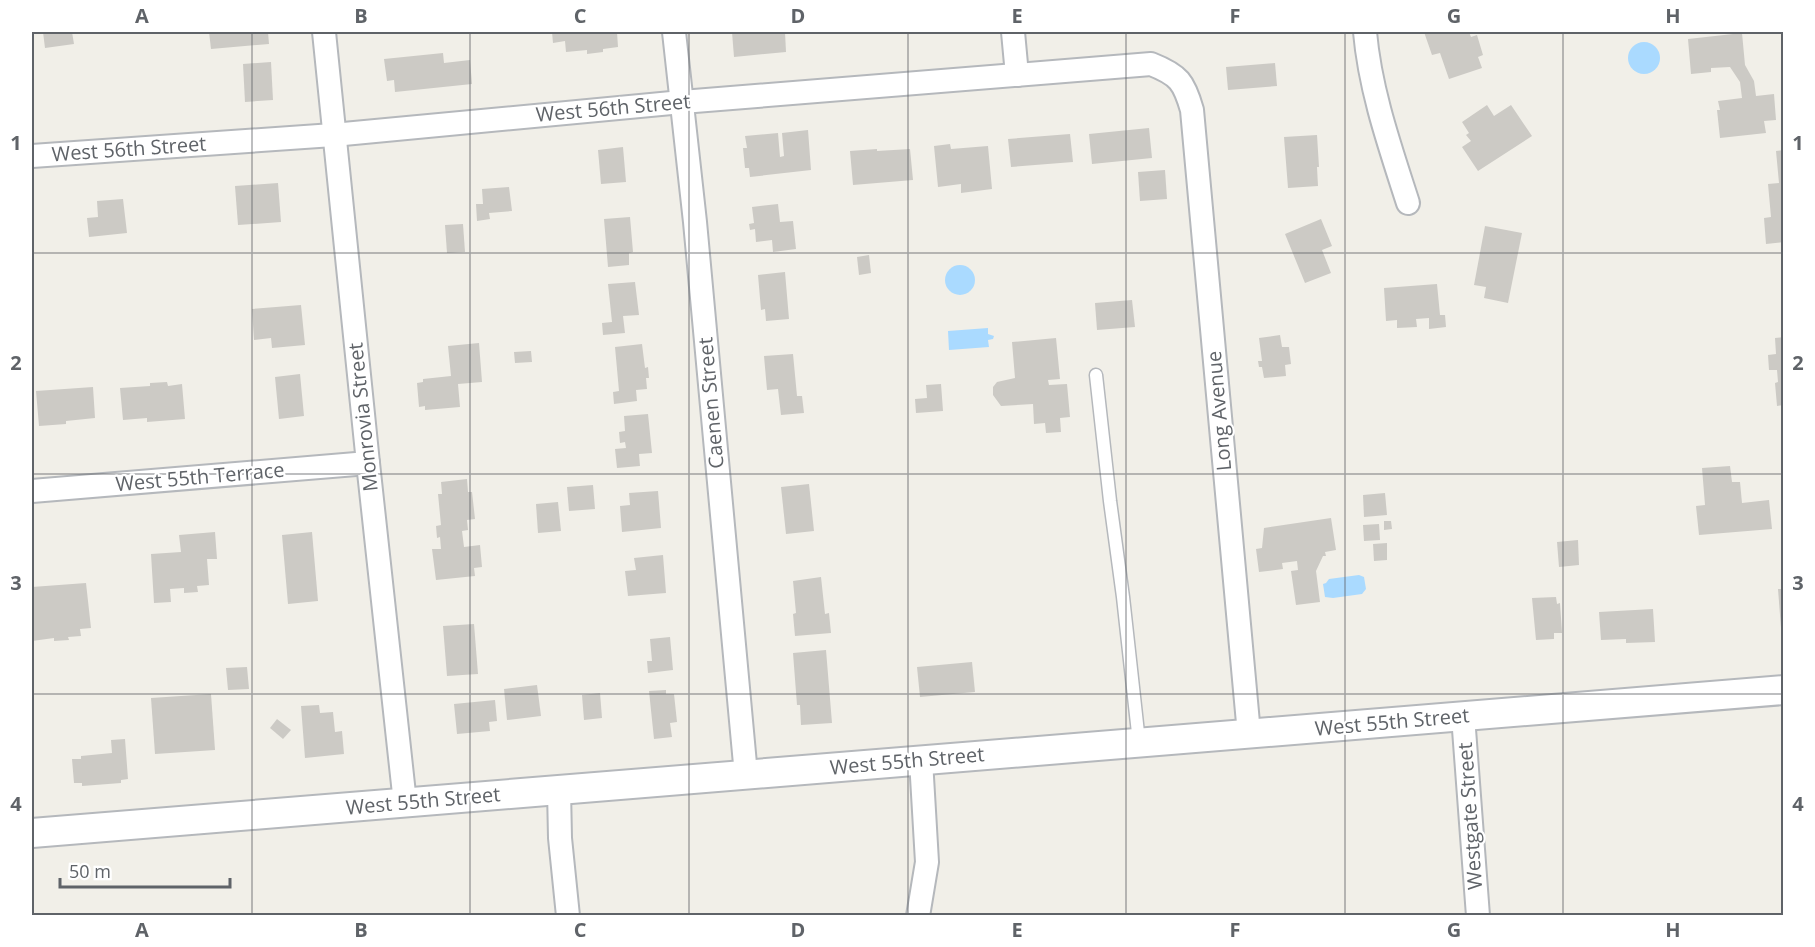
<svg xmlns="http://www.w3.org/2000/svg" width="1815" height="947" viewBox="0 0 1815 947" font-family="'Open Sans',sans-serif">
<rect width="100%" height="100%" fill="#f1efe8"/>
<g fill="#aadaff">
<circle cx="1644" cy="58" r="16"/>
<circle cx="960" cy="280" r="15"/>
<path d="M988,328V334L994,336L993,339L988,340L989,347L949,350L948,331Z"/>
<path d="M1359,575L1364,577L1366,589L1362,594L1333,598L1325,597L1323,584L1326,583L1329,579Z"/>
</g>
<g fill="#cccac5">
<path d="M43,32H72L74,44L45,48Z"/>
<path d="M209,32H268L269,44L211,49Z"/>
<path d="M552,32H617L618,47L603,49V52L587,54V50L566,52L565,41L553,43Z"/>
<path d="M732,32H785L786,52L734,57Z"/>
<path d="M1424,32H1469L1471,37L1477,35L1483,55L1478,57L1482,68L1449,79L1440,53L1432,55Z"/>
<path d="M1742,33L1745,65L1754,81L1756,96L1774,94L1776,120L1764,121L1766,133L1720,138L1717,110H1720L1718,101L1742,98L1740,82L1730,67L1711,68V72L1691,74L1688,39Z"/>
<path d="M443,53L444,63L470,60L472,84L395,92L394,80L387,81L384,59Z"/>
<path d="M271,62L273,100L245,102L243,64Z"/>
<path d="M1275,63L1277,86L1228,90L1226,67Z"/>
<path d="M1487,105L1494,116L1511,105L1532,136L1478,171L1462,147L1471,141L1466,135L1469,133L1462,122Z"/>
<path d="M1149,128L1152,158L1092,164L1089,134Z"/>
<path d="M808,130L811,170L750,177L749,168H745L743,148H747L745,136L778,133L780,157L784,156L782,133Z"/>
<path d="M1070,134L1073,162L1011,167L1008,139Z"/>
<path d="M1317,135L1319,167H1317L1318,186L1288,188L1284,137Z"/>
<path d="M950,144L951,149L988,146L992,189L961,193V184L938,187L934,146Z"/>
<path d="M623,147L626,182L601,184L598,150Z"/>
<path d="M877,149V151L910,149L913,180L853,185L850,151Z"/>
<path d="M1784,150V242L1766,244L1764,218L1771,217L1768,184L1779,183L1776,151Z"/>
<path d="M1165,170L1167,199L1140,201L1138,172Z"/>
<path d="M278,183L281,222L238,225L235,186Z"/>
<path d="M509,187L512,211L489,213L490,219L477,221L476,204H483L482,189Z"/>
<path d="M123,199L127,233L89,237L87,218L98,217L97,201Z"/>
<path d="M778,204L780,222L793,221L796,249L773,252L772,240L756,242L755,229L750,230L749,224L754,223L752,207Z"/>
<path d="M630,217L633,252L629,253V265L608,267L604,219Z"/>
<path d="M1321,219L1332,246L1322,250L1331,273L1305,283L1285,234Z"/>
<path d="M463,224L465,252L447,253L445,225Z"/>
<path d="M1485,226L1522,233L1508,303L1484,298L1486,287L1474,285Z"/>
<path d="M869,255L871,273L859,275L857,257Z"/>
<path d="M785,272L789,319L766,321L765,309L761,310L758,275Z"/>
<path d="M635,282L639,315L623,316L625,333L603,335L602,323L612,322L608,284Z"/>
<path d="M1437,284L1440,315H1445L1446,327L1429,329V318L1416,319L1417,327L1397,328V320L1386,321L1384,288Z"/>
<path d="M1132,300L1135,327L1097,330L1095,303Z"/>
<path d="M301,305L305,345L272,348L271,338L254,340L252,309Z"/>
<path d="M1280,335L1282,347H1289L1291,364L1285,365L1286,376L1264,378L1262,367H1259L1258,361H1262L1259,338Z"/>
<path d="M1784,337V405L1777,406L1775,383L1778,382L1777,370H1769L1768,355L1776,354L1775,338Z"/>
<path d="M1056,338L1060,379L1048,380L1049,385L1067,384L1070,417L1060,418L1061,432L1046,433L1045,423L1034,424L1033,404L1001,406L993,395V387L997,382L1015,378L1012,342Z"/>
<path d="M479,343L482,382L458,384L460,407L425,410V406L419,407L417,383L423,382V379L451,376L448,346Z"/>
<path d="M642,344L645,368L648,367L649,378H646L647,389L636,390L637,401L614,404L613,392L619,391L615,347Z"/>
<path d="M531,351L532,362L515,363L514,352Z"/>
<path d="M793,354L797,396H802L804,413L781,415L778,389L767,390L764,356Z"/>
<path d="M300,374L304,416L279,419L275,377Z"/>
<path d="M167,382L168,386L182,384L185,419L147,422V418L123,420L120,388L150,386V383Z"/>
<path d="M941,384L943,411L916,413L915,399L927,398L926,385Z"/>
<path d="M93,387L95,418L66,421V424L39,426L36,391Z"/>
<path d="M648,414L652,453L639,454L640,466L617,468L615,449L626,448L625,442L620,443L619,432L625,431L624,416Z"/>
<path d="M1730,466L1732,482H1740L1742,503L1769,500L1772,529L1699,535L1696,506L1705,505L1702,468Z"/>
<path d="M467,479L468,492H472L475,519L467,520L468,530L462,531L464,547L480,545L482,567L474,568L475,576L436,580L432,549H441L440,537L437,538L436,526L441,525L438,494H442L441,482Z"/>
<path d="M809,484L814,531L786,534L781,487Z"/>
<path d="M593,485L595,509L569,511L567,487Z"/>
<path d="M658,491L661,528L622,532L620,506L630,505L629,493Z"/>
<path d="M1385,493L1387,515L1364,517L1363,495Z"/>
<path d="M558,502L561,531L538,533L536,504Z"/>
<path d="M1331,518L1336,550L1325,552L1326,556H1323L1316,571L1320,602L1296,605L1291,571L1298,570L1297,561L1282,563L1283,569L1259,572L1256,549L1262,548L1264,528Z"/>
<path d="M1384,521H1391L1392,529L1384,530Z"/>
<path d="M1379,524L1380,540L1364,541L1363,525Z"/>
<path d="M215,532L217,559H207L209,585L197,586L198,592L184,593V588L170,589L171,602L154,603L151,554L181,552L179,535Z"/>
<path d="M312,532L318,601L288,604L282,535Z"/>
<path d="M1578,540L1579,565L1559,567L1557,542Z"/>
<path d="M1387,543V560L1374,561L1373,544Z"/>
<path d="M663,555L666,593L628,596L625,571L636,570L634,558Z"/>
<path d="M821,577L825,614L829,613L831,633L795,636L793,614L796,613L793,581Z"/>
<path d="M86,583L91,628L80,629L81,636L68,637L69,640L54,641V638L32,641V587Z"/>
<path d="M1778,589H1784V628H1781Z"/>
<path d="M1556,597L1557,604L1560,603L1562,633H1554V639L1536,640L1532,598Z"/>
<path d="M1653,609L1655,642L1626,643V639L1601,640L1599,612Z"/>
<path d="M474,624L478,674L447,676L443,626Z"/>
<path d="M670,637L673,670L648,673L647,661H652L650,639Z"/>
<path d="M826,650L832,723L801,725L800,705H797L793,653Z"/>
<path d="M972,662L975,692L920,697L917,667Z"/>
<path d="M247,667L249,689L228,690L226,668Z"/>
<path d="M537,685L541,716L507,720L504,689Z"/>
<path d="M666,690V694H674L677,722L670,723L672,737L654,739L649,691Z"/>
<path d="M600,693L602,718L584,720L582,695Z"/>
<path d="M211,694L215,750L155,754L151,698Z"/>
<path d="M495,700L497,721L489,722L490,731L457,734L454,704Z"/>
<path d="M319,705L320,713L333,712L335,732L342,731L344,754L305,758L301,706Z"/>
<path d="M277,719L291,730L283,739L270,728Z"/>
<path d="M125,739L128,779L121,780V783L82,786V783H74L72,759H81V756L112,753L111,740Z"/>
</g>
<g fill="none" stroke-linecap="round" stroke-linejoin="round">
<defs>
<path id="service" d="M1096,375L1110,501L1123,597L1139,742"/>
<g id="minor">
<path d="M324,32L368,463L405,803"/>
<path d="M674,32L695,222L746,775"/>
<path d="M1013,32L1017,75"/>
<path d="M1365,32C1370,90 1390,147 1408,203"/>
<path d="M32,156L333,135L682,102L1151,64C1179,75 1184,82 1192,110L1249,734"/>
<path d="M32,491L368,463"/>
<path d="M1463,716L1478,916"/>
<path d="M559,790L560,838L568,916"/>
<path d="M918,916L927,862L921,760"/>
</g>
<path id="tertiary" d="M32,833L1784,690"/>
</defs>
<use href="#service" stroke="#b5b8bc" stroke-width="15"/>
<use href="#minor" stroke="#b5b8bc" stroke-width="26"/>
<use href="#tertiary" stroke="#b5b8bc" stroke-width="32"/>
<use href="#service" stroke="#fff" stroke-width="12"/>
<use href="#minor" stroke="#fff" stroke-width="22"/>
<use href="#tertiary" stroke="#fff" stroke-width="28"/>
</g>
<path fill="none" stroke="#5f6368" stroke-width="1.5" stroke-opacity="0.55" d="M252,32V916M470,32V916M689,32V916M908,32V916M1126,32V916M1345,32V916M1563,32V916M32,253H1784M32,474H1784M32,694H1784"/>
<g text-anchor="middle" stroke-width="4.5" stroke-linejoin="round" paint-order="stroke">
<g font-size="20" fill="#5f6368" stroke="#fff">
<text transform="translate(613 108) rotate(-5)" y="7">West 56th Street</text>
<text transform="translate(129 149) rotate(-4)" y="7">West 56th Street</text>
<text transform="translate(711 403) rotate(-95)" y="7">Caenen Street</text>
<text transform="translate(1219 411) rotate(-95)" y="7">Long Avenue</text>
<text transform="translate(363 417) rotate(-96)" y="7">Monrovia Street</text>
<text transform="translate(200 477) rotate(-5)" y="7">West 55th Terrace</text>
<text transform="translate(1392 722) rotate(-5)" y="7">West 55th Street</text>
<text transform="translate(907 761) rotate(-5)" y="7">West 55th Street</text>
<text transform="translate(423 801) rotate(-5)" y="7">West 55th Street</text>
<text transform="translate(1470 816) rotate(-94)" y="7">Westgate Street</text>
</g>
</g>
<rect width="1815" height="947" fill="none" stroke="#ffffff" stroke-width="66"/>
<path d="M60 878v9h170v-9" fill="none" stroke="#5f6368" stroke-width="3"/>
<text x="69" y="878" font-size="18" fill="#5f6368" stroke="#ffffff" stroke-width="4.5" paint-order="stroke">50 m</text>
<rect x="33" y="33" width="1749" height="881" fill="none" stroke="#5f6368" stroke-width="2"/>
<g font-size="20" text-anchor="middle" font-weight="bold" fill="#5f6368">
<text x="142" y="23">A</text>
<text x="361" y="23">B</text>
<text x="580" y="23">C</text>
<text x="798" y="23">D</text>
<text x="1017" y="23">E</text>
<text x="1235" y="23">F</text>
<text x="1454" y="23">G</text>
<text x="1673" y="23">H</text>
<text x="16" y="150">1</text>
<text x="1798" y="150">1</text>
<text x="16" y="370">2</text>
<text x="1798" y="370">2</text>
<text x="16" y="590">3</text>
<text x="1798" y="590">3</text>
<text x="16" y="811">4</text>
<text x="1798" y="811">4</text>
<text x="142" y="937">A</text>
<text x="361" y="937">B</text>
<text x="580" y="937">C</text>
<text x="798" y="937">D</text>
<text x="1017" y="937">E</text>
<text x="1235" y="937">F</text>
<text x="1454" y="937">G</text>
<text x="1673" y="937">H</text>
</g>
</svg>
